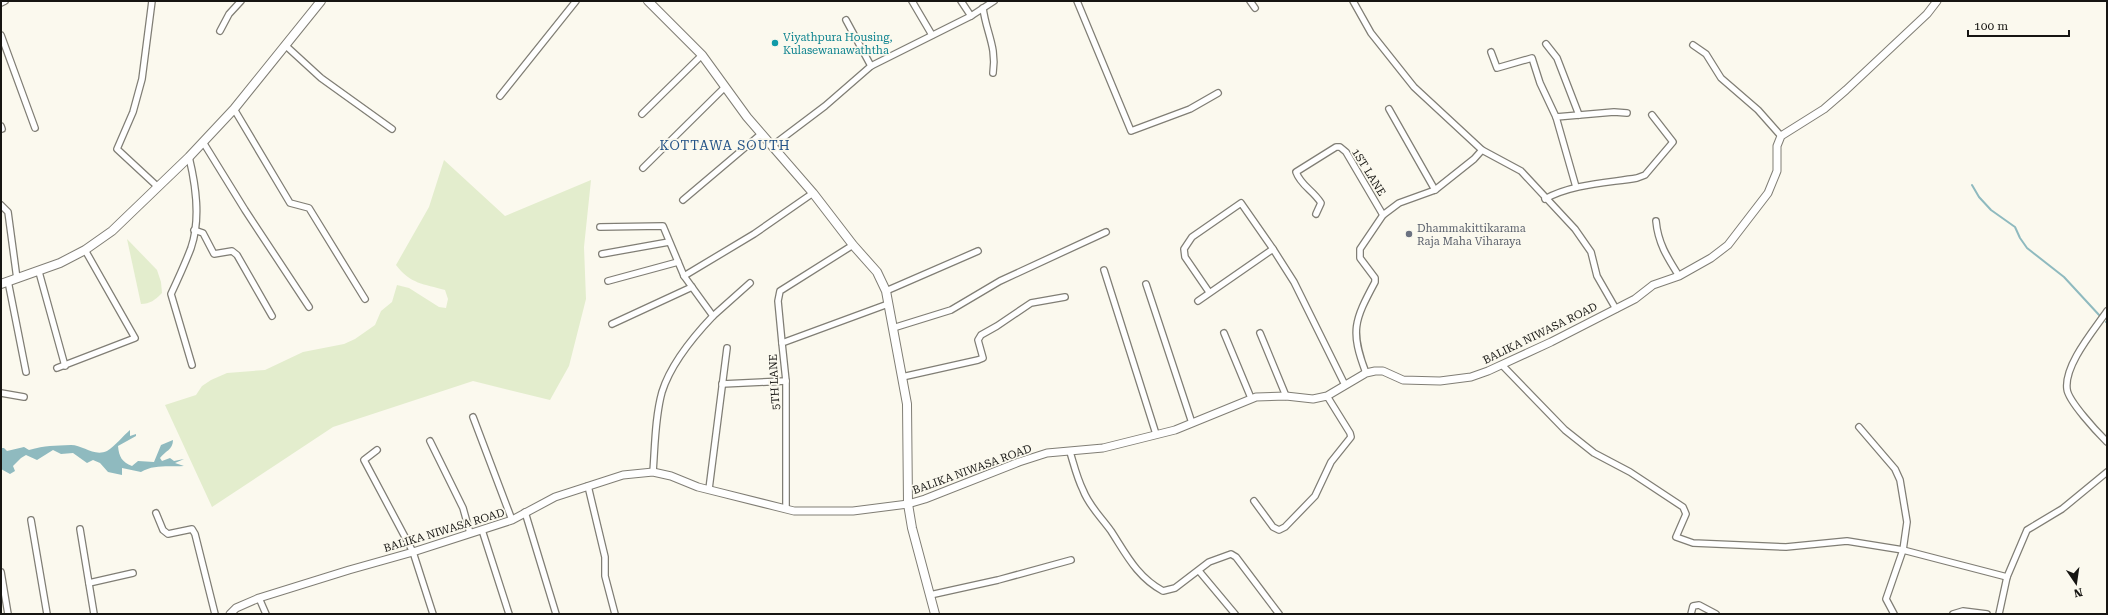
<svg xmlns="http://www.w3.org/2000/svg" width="2108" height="615" viewBox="0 0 2108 615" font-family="'Roboto Serif',serif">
<rect width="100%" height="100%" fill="#fbf9ee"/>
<g fill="#e3edcd">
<path d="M444,160L505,216L591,180L584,247L586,299L569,366L550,400L473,381L333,427L212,507L165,405L196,395L202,386L211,380L227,373L265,370L303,352L344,344L355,339L375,325L381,311L392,302L397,285L409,288L439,307L446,308L448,299L445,290C424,284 410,284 396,265L429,207Z"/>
<path d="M127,239L157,270L161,282L162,293C155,300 150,304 141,304Z"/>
</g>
<path fill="#8fbabf" d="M130,430V436L136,434V436L118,446C119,457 122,462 132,466L138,461L154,462L161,445L173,440C173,450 165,451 160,458L162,461L170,458L174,461L184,459L175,463L184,466C169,467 154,464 141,472L122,468V475L108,472L100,463L93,460L87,463L73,453L61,454L53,450L37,460L26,455L21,458L13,466L15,471L10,474L1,469V448H4L7,451L24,447L29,450C46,445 54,446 71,445C83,445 94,457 107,451C115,446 123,436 130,430Z"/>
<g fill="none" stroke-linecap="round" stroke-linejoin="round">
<g stroke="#8fbabf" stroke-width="2">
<path d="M1972,185L1979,197L1991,210L2015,227L2020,238L2027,248L2064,277L2100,316"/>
<path d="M2106,322H2107"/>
</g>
<defs>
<g id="minor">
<path d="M152,1L142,79L133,112L117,149L158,187"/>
<path d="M912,1L932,35"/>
<path d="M961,1L971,16"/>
<path d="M1077,1L1131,131L1190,109L1218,93"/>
<path d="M1250,1L1255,8"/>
<path d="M1353,1L1371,33L1414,87L1482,150L1521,171L1575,229L1591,252L1597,276L1616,309"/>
<path d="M1,3L5,1"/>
<path d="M983,8C986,32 997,47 993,73"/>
<path d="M846,20L871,66"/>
<path d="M220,31L229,14L241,1"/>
<path d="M1,35L35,128"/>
<path d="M1546,44L1557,58L1579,115"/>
<path d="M285,45L321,78L392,129"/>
<path d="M1693,45L1706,54L1721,78L1758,110L1781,136"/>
<path d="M1491,52L1497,68L1532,58L1540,83L1556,117L1576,187"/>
<path d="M500,96L576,1"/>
<path d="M234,109L290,203L309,208L365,299"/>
<path d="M1389,109L1435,190"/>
<path d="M642,114L702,55"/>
<path d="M1556,117L1614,112L1627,113"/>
<path d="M1,126L2,129"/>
<path d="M203,142L245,210L309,307"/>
<path d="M772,146L825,106L871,66L971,16L994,1"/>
<path d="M189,157C196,186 201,219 191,248C185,264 178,279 171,294L192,365"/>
<path d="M643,168L725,87"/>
<path d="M1545,199C1572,184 1607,183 1637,178L1645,175L1673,142L1652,115"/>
<path d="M683,200L761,134"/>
<path d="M1,205L8,212L17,279"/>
<path d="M1316,214L1321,203C1313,190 1301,186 1296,172L1336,147H1340L1346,152L1383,215"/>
<path d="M1656,221C1658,243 1667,257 1679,276"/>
<path d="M600,227L663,226L684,276L713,316C693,337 671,363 662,392C655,417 655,446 653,472"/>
<path d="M194,230L203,233L214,254L232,251L237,255L272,316"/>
<path d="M602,254L669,242"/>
<path d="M1104,270L1156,434"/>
<path d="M39,272L65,366"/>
<path d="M684,276L754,234L813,193"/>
<path d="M8,281L26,372"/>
<path d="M608,281L678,262"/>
<path d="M1146,284L1192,423"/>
<path d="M886,291L978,251"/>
<path d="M1209,292L1185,257L1184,249L1192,237L1241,203L1273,249"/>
<path d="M1198,301L1273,249L1294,282L1345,385"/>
<path d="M2107,311C2094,330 2064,365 2067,389C2068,401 2098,433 2107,442"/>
<path d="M713,316L750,283"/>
<path d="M612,324L692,287"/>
<path d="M893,328L951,310L1000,281L1106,232"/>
<path d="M1224,333L1251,398"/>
<path d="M1260,333L1286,396"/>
<path d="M782,343L778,301L780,291L853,245"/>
<path d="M1503,366L1565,430L1594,453L1630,472L1683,507L1686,514L1676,537L1693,543L1786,547L1847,541L1903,550L2007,577"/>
<path d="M57,368L135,338L85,250"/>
<path d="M1366,373C1350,331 1354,321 1375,282V278L1360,258V249L1383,215L1399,203L1435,190L1474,159L1482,150"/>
<path d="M902,377L978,360L983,358L978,340L981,335L997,326L1031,303L1065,297"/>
<path d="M722,384L786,381"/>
<path d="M1,393L24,397"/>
<path d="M473,417L512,520"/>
<path d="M1859,427L1895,469L1900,480L1907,522L1903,550L1886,599L1894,614"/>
<path d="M430,441L463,508L470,533"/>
<path d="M377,450L364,460L413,552L433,614"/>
<path d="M1070,452C1074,465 1077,478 1083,490C1089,506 1101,517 1111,531C1126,554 1137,577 1163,591L1175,588L1209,562L1231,554L1236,557L1279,614"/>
<path d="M588,486L605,557V576L615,614"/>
<path d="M709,489L727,348"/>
<path d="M1254,501L1273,527L1279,530L1285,527L1315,496L1331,462L1351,437L1350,433L1327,396"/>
<path d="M786,509V381L782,343L888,304"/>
<path d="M525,512L556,614"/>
<path d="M156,513L163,530L168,534L192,529L195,534L215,614"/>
<path d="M31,520L47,614"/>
<path d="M80,529L94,614"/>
<path d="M482,530L509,614"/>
<path d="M1199,571L1235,614"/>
<path d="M1,572L8,614"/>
<path d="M89,583L133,573"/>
<path d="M930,595L998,580L1071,560"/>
<path d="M259,598L266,614"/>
<path d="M1691,614L1693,606L1699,605L1716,614"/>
<path d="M1953,614L1963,611L1987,614"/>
<path d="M1999,614L2007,577L2027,530L2062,509L2107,472"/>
</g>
<path id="tertiary" d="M230,614L236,608L259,598L349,570L413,552L512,520L555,497L623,475L653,472L671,476L698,487L794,511H853L908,504L925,499L1019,462L1047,453L1103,448L1175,430L1256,397L1286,396L1313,399L1327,396L1366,373L1375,371H1383L1403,380L1440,381L1471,377L1488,371L1551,342L1635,299L1653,285L1679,276L1711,258L1728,245L1768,193L1777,171V146L1781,136L1824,109L1846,90L1927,14L1937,1"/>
<g id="secondary">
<path d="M648,1L702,55L747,117L813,193L853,245L877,272L886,291L907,404L908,504L912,528L935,614"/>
<path d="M1,284L60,263L85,250L112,231L189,157L234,109L321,1"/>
</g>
</defs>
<use href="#minor" stroke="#807e75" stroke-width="8"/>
<use href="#tertiary" stroke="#807e75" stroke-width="9"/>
<use href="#secondary" stroke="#807e75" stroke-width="10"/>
<use href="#minor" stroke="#fff" stroke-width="5.5"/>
<use href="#tertiary" stroke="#fff" stroke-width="7"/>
<use href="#secondary" stroke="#fff" stroke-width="8"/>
</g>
<circle fill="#0f9aa8" stroke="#fbf9ee" stroke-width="1.5" cx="775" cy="43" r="4"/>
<circle fill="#6b7280" stroke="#fbf9ee" stroke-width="1.5" cx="1409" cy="234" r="4"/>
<g text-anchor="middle" stroke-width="3.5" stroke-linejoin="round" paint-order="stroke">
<g font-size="11" fill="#0d838f" stroke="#fbf9ee" text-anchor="start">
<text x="783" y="41">Viyathpura Housing,<tspan x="783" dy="13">Kulasewanawaththa</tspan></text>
</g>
<g font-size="11" fill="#161512" stroke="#fbf9ee">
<text transform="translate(1369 172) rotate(58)" y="4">1ST LANE</text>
<text transform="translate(1540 333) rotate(-26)" y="4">BALIKA NIWASA ROAD</text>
<text transform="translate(774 382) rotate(-93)" y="4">5TH LANE</text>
<text transform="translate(972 469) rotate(-20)" y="4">BALIKA NIWASA ROAD</text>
<text transform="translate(444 530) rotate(-17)" y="4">BALIKA NIWASA ROAD</text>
</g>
<g font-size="11" fill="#5b616d" stroke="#fbf9ee" text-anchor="start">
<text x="1417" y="232">Dhammakittikarama<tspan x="1417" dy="13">Raja Maha Viharaya</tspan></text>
</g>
<g font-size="13" letter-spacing="1" fill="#245387" stroke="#fbf9ee">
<text x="725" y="150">KOTTAWA SOUTH</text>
</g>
</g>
<rect width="2108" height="615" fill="none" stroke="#161512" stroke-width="4"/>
<g transform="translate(2076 583) rotate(167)" stroke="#fbf9ee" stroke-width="3" paint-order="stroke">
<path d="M0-3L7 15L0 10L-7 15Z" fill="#161512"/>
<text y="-6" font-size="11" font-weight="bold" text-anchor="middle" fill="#161512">N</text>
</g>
<path d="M1968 30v6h101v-6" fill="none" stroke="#161512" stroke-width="2"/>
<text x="1974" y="30" font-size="12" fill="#161512" stroke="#fbf9ee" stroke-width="3" paint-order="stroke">100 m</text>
</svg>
